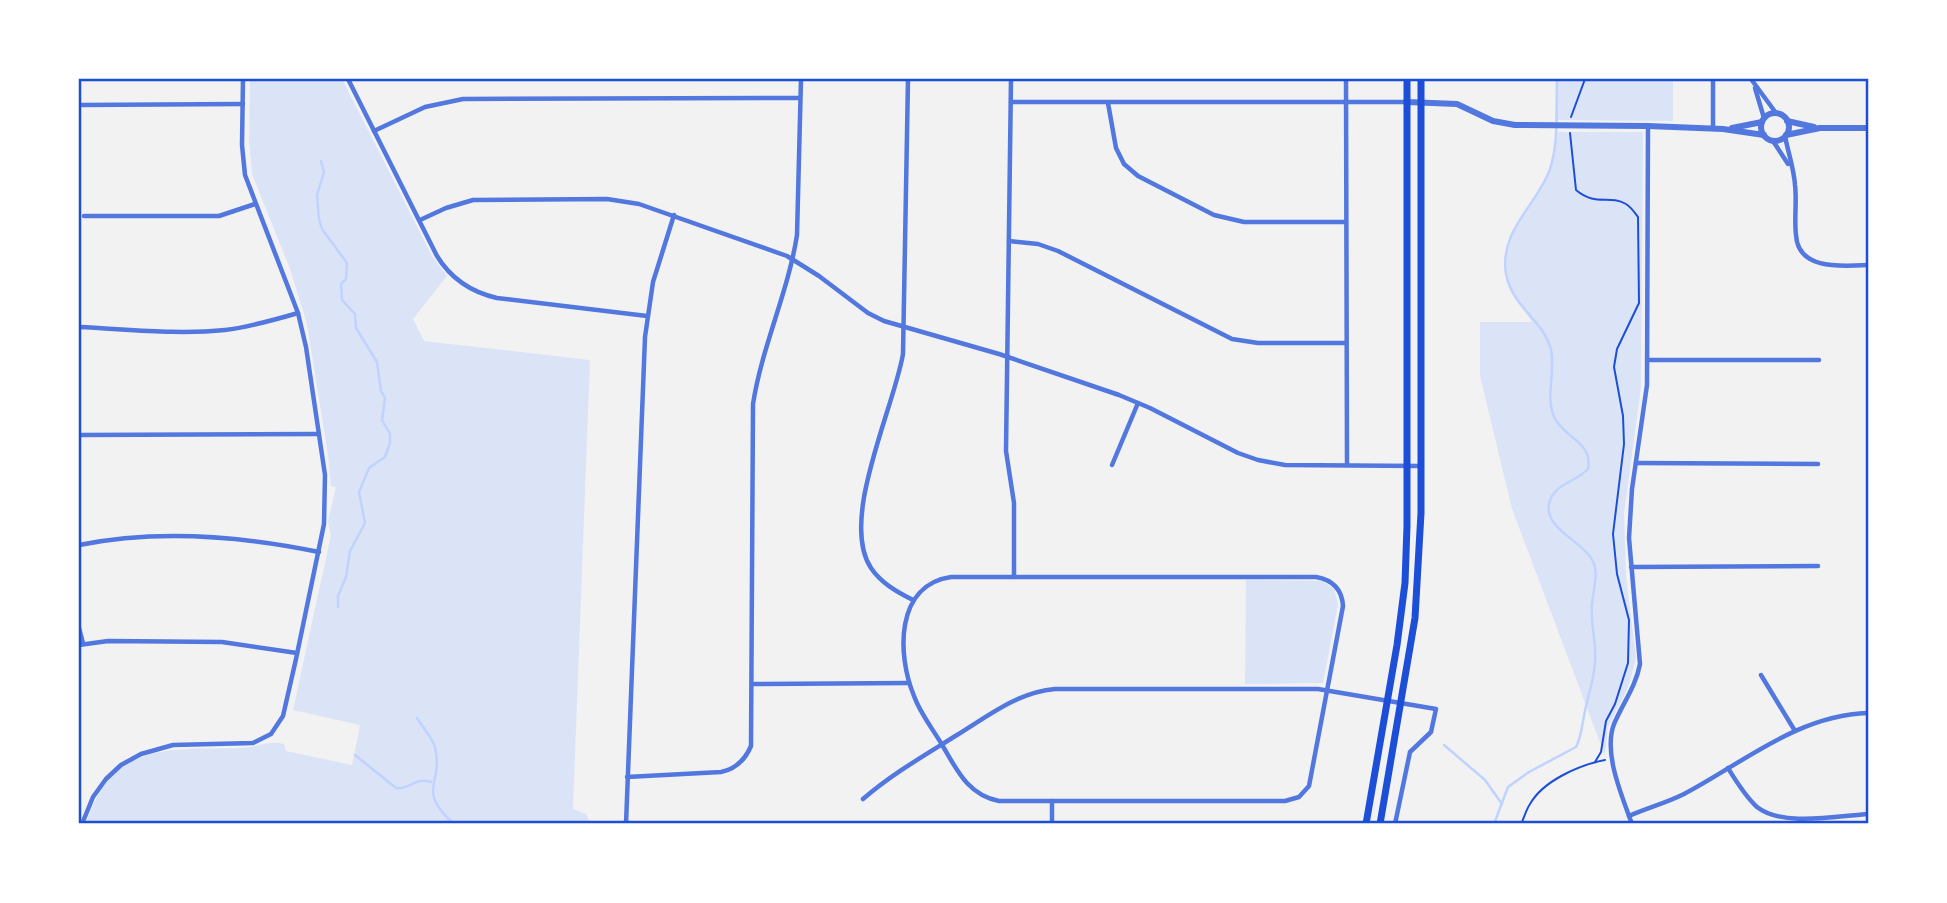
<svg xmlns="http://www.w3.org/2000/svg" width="1947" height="903" viewBox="0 0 1947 903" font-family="'PT Sans',sans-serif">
<rect width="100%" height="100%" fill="#f2f2f2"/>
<g fill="#dbe4f7">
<path d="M250,79H342L432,256L447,276L413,319L424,341L590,360L573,809L586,814L591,824H86C112,740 171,750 242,748C258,747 268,740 284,744L286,751L352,765L360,725L293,710L331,535L328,521L336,487L331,486L328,455L307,324L290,269L252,174L249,141Z"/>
<path d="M1557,79H1673V121L1555,120Z"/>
<path d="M1555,132H1643L1641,387L1624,514L1626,576L1636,658L1628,688L1608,727L1605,756L1512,509L1480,376V322H1532C1525,311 1516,302 1511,290C1492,245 1521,225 1541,190C1551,171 1555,153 1555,132Z"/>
<path d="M1246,580L1322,581L1334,589L1338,604L1323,683L1245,684Z"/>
</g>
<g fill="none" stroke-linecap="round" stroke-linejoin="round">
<g stroke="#bfd3fe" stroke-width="2.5">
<path d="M321,161L324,172L317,195L319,219L322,229L347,263L346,279L341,284L342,300L355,314L356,328L377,362L381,391L385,398L382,420L390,434V443L385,457L369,468L359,492L365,523L350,551L346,577L338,596V607"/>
<path d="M417,718C423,728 432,737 435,747C444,785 415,789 454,824"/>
<path d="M1444,745L1485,780L1502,804"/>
<path d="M355,755L396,788C410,790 414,777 431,782"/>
<path d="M1494,824L1508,787L1529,772L1576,747C1582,735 1582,724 1585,711C1588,695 1594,680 1595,663C1597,643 1590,624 1592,604C1593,591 1599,574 1593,561C1583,541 1544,529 1549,504C1553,484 1576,482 1588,469C1593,443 1567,439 1555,419C1544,398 1557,368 1550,346C1541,319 1512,306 1506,274C1499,230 1537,206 1550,169C1559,142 1556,107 1557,79"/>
</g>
<g stroke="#1d4ed8" stroke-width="2">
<path d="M1571,117L1585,79"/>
<path d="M1570,133L1576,190C1596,207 1609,194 1626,204C1631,207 1635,213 1638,217L1639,303L1617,349L1614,367L1623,416L1624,444L1613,534L1617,574L1629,620L1628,663L1615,704L1606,721L1601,752L1595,762"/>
<path d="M1521,824C1524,818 1526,810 1530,804C1543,781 1579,765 1605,760"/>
</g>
<g stroke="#5277de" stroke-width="4.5">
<path d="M348,79L437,256C451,279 471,292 497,298L647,316"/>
<path d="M908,79L903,354C894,408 839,520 871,568C881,583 897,592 913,600"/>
<path d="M1011,79L1006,451L1014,503V577"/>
<path d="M1346,79L1347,465"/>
<path d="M1751,79L1776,113"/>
<path d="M1755,88L1764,118"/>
<path d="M1011,102H1406"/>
<path d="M1108,103L1116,148L1124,164L1138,176L1214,215L1244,222H1345"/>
<path d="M79,105L243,104"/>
<path d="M1713,129V79"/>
<path d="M374,131L425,107L463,99L800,98"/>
<path d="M1785,136C1788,152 1794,169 1795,185C1797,202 1794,218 1796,235C1798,271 1843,266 1868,265"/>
<path d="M1773,141L1788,164"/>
<path d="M84,216H219L255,204"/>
<path d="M420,220L446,208L473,200L607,199L639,204L787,256L819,276L868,313L884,321L999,354L1119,395L1150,408L1238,453L1258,460L1285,465L1420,466"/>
<path d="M1009,241L1038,244L1058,251L1232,339L1258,343H1346"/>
<path d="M79,327C127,329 177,335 225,330C250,327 274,320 298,313"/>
<path d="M1647,360H1819"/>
<path d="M79,435L319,434"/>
<path d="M1636,463L1818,464"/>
<path d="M1112,465L1138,403"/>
<path d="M79,545C157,529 241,536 319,552"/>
<path d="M1631,567L1818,566"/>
<path d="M951,577H1316C1333,580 1342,589 1343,606L1309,786L1299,797L1285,801H999C967,795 956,768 941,743C932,728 920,713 914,696C897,655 895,585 951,577Z"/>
<path d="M79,628L83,643"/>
<path d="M79,645L108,641L222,642L297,653"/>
<path d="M1761,675L1795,731"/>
<path d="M752,684L909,683"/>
<path d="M1728,768C1736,781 1745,796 1757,807C1782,827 1837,816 1868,814"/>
<path d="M627,777L721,772C736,769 745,760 751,746L753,404C762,346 788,293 797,235L801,79"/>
<path d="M863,799C892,774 925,755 957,735C988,716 1018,692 1055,689H1318L1436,709L1431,732L1410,752L1395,824"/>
<path d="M1629,816C1647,808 1666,803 1684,794C1743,763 1798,715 1868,713"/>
<path d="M82,824L93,797L106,779L121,765L141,754L173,745L253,743L271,734L283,716L296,659L324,524L325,475L306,347L298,313L245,175L242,145L243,79"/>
<path d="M626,824L645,337L653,282L674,215"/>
<path d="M1052,824V801"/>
<path d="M1632,824C1622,796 1603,753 1614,724C1623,703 1636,686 1640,664L1629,538L1632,489L1647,385L1648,126"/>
</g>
<g stroke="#5277de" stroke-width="6">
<path d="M1407,102L1457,104L1493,121L1515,125L1648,126L1723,129L1764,135"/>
<circle cx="1775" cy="127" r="14"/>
<path d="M1787,121L1814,127"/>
<path d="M1732,128L1762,122"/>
<path d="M1786,135L1820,128H1868"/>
</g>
<g stroke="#1d4ed8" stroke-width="7">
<path d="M1366,824L1397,645L1405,583L1407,526V79"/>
<path d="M1380,824L1415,618L1421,513V79"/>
</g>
</g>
<rect width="1947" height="903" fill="none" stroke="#ffffff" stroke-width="161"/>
<rect x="80" y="80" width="1787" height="742" fill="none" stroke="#1d4ed8" stroke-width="2.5"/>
</svg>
